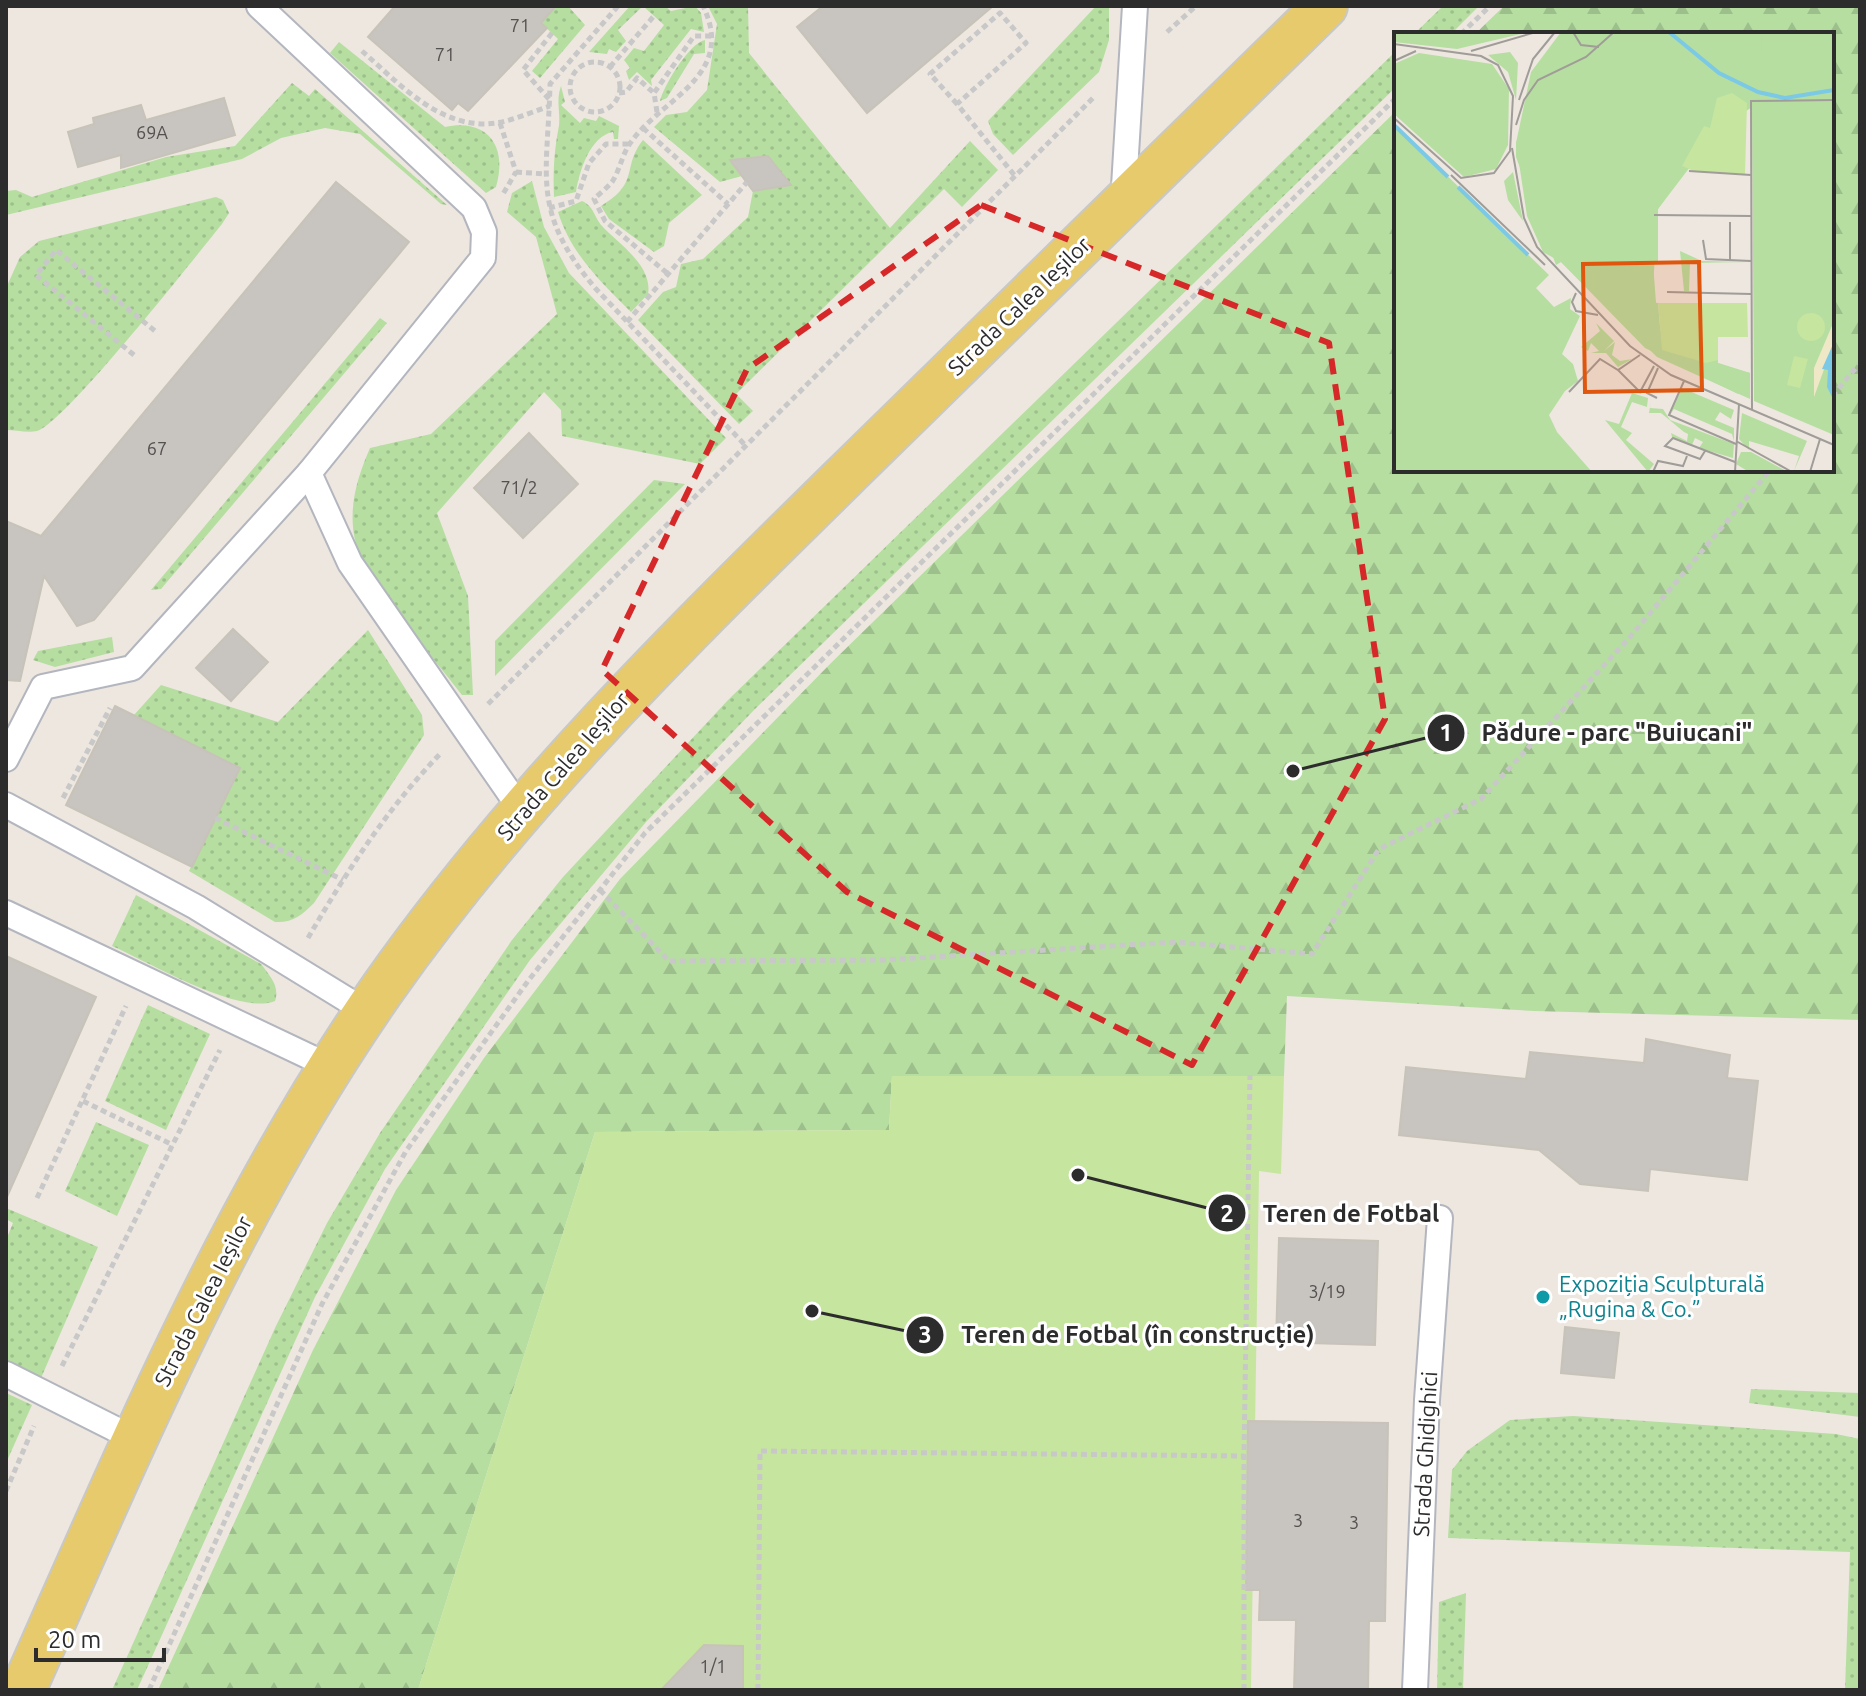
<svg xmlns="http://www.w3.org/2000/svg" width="1866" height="1696" viewBox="0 0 1866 1696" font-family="Ubuntu,sans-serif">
<defs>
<pattern id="forest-firs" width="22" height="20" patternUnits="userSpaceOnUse" patternTransform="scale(2)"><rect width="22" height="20" fill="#b6dea1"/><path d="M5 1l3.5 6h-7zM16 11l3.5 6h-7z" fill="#9dbf8b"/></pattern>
<pattern id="garden-dots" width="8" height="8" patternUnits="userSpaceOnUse" patternTransform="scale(2)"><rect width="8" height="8" fill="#b6dea1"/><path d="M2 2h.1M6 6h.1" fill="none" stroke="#9dbf8b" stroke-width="1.8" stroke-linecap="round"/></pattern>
</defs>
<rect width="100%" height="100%" fill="#ede7e0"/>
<path fill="url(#forest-firs)" d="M1504,6H1860V1020L1534,1011L1287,996L1284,1076H892L889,1130L595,1132L418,1690H158L313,1350L396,1190L484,1058L620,879L830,664L1396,111V470H1832V34H1475Z"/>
<g fill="url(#garden-dots)">
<path d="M556,6H568L585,25L540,78L532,71L558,39L541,23Z"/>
<path d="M630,6H665L671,11L695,6L701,13L704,32L691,29L651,80L652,86L637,72L629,80L626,71L630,68L624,60L634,48L644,51L664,25L643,6L618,30L626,41L616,52L609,49L607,54L589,52Z"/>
<path d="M708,6H748L749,53L890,228L970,141L998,170L962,207L944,189L736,394L753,411L739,424L638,320L663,292L676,287L681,264L703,259L748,217L753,191L742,176L720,182L654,127L666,115L687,112L707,90L717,24Z"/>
<path d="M1096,6H1109V40L1099,72L1013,155L993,134L988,121Z"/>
<path d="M1443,6H1479L1451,34H1414Z"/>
<path d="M705,40V53L694,54L667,98L660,101C663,87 689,43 705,40Z"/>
<path d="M339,42L445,127C488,118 508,147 496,187L486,193L330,53Z"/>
<path d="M1396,51V87L755,709L646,822L530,960L385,1169L315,1297L137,1690H112L275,1328L327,1223L380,1133L512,940L563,877L729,699Z"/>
<path d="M292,83L309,96L315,89L447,205L441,204L360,134L325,128L281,138L242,159L6,215V191L16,190L32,197L166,157L235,146Z"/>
<path d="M561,86L565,102L561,105L580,123L584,118L596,121L599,116L619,126L618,139H614L613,132C590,136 579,172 576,192L554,197C553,174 554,152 558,131C562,116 555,101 561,86Z"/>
<path d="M643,140L702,195L669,223L664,246L654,252L609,219L601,206C641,182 621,168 643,140Z"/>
<path d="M532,181L544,227L569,273L726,438L700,464L562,436L561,410L544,392L437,513L468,596L473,695H462C435,659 367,583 356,544C347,510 357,478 370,448L431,434L557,314L536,237L507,212L512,193Z"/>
<path d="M216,197L223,200L229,213L222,224C196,256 64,424 37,431C28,433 15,430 6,430V288L20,257L39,241Z"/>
<path d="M582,201C594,206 594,217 602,226C619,244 653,266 648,294L631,312C601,282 571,254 558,212Z"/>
<path d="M380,318L387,323L161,589L151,590Z"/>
<path d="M654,480L685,484L495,676V641Z"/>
<path d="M368,630L422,715L424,735L314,903C302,915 293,923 275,922L189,871L239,768L134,715L161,685L278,722Z"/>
<path d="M112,637L114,652L55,667L33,660L38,651Z"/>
<path d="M136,895L261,964C270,976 280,986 275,1001C239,1016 149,962 112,946Z"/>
<path d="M148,1005L210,1034L166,1130L105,1101Z"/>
<path d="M96,1122L149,1145L117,1216L65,1191Z"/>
<path d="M6,1208L98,1247L41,1378L6,1363V1240L13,1223L6,1219Z"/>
<path d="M1751,1389L1860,1393V1417L1749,1403Z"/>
<path d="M6,1393L32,1405L6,1463Z"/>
<path d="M1573,1416L1836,1434L1860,1439V1690H1845L1850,1552L1448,1538L1452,1470L1467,1451L1510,1420Z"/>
<path d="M1466,1593L1463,1690H1437L1439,1602Z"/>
</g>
<path fill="#c6e59e" d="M892,1076H1284L1281,1174L1259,1171L1251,1690H418L595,1132L889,1130Z"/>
<g fill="#c8c4bf" stroke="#c8c3b9" stroke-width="2">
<path d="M395,6H556L541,23L547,28L468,111L458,103L452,110L368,37Z"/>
<path d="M823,6H993L867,113L797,27Z"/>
<path d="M224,98L235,135L121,168V155L78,167L68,132L94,124L93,118L141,105L146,120Z"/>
<path d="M768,156L791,185L753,191L730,160Z"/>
<path d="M336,182L409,242L94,620L77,626L44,576L20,681L6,680V521L41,536Z"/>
<path d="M529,433L578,484L523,538L474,488Z"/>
<path d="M233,629L268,662L231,701L196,668Z"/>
<path d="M115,706L240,768L192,867L66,805Z"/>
<path d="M6,956L96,997L6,1199Z"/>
<path d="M1646,1039L1730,1055L1727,1078L1758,1081L1747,1180L1650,1169L1648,1191L1580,1184L1539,1150L1399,1135L1406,1067L1526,1079L1530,1052L1644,1063Z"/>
<path d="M1279,1238L1378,1241L1375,1345L1276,1342Z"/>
<path d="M1565,1327L1619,1333L1614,1378L1561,1373Z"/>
<path d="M1248,1421L1388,1423L1385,1621H1369L1368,1690H1294L1296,1620H1259L1260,1590H1246Z"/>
<path d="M704,1645L743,1646V1690H661Z"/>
</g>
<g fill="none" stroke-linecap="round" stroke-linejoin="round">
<defs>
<g id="service">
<path d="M259,6L474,208L484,232L483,258L309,473L350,563L522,811"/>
<path d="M1123,203L1135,6"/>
<path d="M6,759L43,687L132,668L309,473"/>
<path d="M6,805L196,907L367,1012"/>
<path d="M6,913L331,1067"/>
<path d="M6,1374L135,1439"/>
<path d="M1415,1690L1427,1400L1440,1218"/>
</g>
<path id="primary" d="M23,1690C130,1450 232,1204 383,988C518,796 686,632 853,468C1010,314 1168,160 1325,6"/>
</defs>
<use href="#service" stroke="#b3b6be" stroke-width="28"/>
<use href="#primary" stroke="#c8c8c8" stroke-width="48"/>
<g stroke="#c8c8c8" stroke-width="5" stroke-dasharray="6 4" stroke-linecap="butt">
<path d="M618,6L550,84C548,177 530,211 596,289L746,446"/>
<path d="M1167,32L1196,6"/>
<path d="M1461,34L1490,6"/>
<path d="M362,51C402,86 444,134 502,122C518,118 535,111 550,106"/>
<circle cx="595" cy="87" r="25"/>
<path d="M610,67L653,17"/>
<path d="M619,93L626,92L637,78L654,93"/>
<path d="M549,99L523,70L552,33"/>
<path d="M957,104L930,74L1000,13L1026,43L957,104L1015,176"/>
<path d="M657,112L654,93L694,36H711"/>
<path d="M500,123L516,172L503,194"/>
<path d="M643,128L728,204"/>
<path d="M516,172L545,174"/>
<path d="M549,208L576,201L589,163L606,144H629"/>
<path d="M667,273L605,221L594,199C599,194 607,188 612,182C620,170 622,154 631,142C662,98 737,76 703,6"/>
<path d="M627,322L747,182"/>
<path d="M134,355L36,275L56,250L155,331"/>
<path d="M1832,396L1860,363"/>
<path d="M488,704L1094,97"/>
<path d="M63,798L110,708"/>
<path d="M215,818L343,880"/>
<path d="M600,890L669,961L884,960L1176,942L1312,954L1379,849L1481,799L1630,637L1770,470"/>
<path d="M308,938C347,871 388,807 442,752"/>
<path d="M83,1101L173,1145"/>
<path d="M37,1198L126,1006"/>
<path d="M62,1366L220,1050"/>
<path d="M6,1491L34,1426"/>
<path d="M149,1690L322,1304L406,1151L528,981L645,833L1396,98"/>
<path d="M758,1690L760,1451L1244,1456"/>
<path d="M1244,1690V1456L1250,1075"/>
</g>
<use href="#service" stroke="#fff" stroke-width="24"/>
<use href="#primary" stroke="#e6ca6b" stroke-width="44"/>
</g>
<path fill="none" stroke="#d62828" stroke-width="6" stroke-dasharray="16 10" stroke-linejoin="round" d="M981,205L1329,343L1385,719L1192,1065L847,892L602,670L747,369Z"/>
<circle fill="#0f9aa8" stroke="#fff" stroke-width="3" cx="1543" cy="1297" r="8"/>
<g text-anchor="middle" stroke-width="6" stroke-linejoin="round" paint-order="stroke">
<g font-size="18" fill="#535251">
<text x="520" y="32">71</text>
<text x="445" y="61">71</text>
<text x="152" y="139">69A</text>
<text x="157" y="455">67</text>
<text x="519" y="494">71/2</text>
<text x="1327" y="1298">3/19</text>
<text x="1298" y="1527">3</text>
<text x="1354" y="1529">3</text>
<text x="713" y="1673">1/1</text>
</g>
<g font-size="22" fill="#2c2c2c" stroke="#fff">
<text transform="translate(1019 306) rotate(-44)" y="8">Strada Calea Ieșilor</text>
<text transform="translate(563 766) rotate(-49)" y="8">Strada Calea Ieșilor</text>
<text transform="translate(203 1301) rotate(-63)" y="8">Strada Calea Ieșilor</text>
<text transform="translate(1425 1454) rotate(-87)" y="8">Strada Ghidighici</text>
</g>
<g font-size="22" fill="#0d838f" stroke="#fff" text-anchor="start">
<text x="1559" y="1292">Expoziția Sculpturală<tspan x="1559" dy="25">„Rugina &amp; Co.”</tspan></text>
</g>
</g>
<g transform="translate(1394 32)">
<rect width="440" height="440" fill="#ede7e0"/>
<path d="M167,0H440V403L360,369L358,75L314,105L264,177V230L259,231L264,297L312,327L356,341L344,362L251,316L167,230L162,233L122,125V111ZM116,20L124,31L122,68L114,40L94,23Z" fill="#b6dea1"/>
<path d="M0,0H135L63,17L0,10ZM167,0H261L319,48L310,94L289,133L296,135L264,177L258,270L264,271L268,317L324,328V332L356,341V367L263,325L167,230L149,220L133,184L122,111L137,40ZM25,21L98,32L115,57L114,113L102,137L70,145L0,82V32ZM0,92L155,243L142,256L160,275L177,266L176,277L186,284L168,322L179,332L184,349L171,359L155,383L163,400L198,440H0Z" fill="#b6dea1"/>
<path d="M440,289V310L420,365V336Z" fill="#efe8c6"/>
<path d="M281,0H365L360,50L336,42ZM389,1L440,9V37L428,35L430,25L367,20L368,3ZM440,42V55L382,57L367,51L369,44ZM303,70L299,91L248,123L209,137L201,119L251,94L255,99L273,88L279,93ZM119,140L129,189L114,168L110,149ZM286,219L308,229L354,230L296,231L295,259H290ZM202,291L220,309L210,319L221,310L218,323L226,329L238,327L224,335L212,321H197L205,319L197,311L194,319L187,315L206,299ZM288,356L340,378L337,387L326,380L321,388L340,396V409L338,402L280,377L276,383ZM238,361L254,366L253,375L238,370L227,395L238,401L232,408L260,432L254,440L211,388L225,392ZM257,369L256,376L269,377L276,388L340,412L339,426L305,416L309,410L301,406L298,413L278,405L277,401L293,409L294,402L290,400L267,381H255ZM348,381L413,409L400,439L405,424L355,409V418L345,407ZM347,420H357L394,440H355L342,432Z" fill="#b6dea1"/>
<path d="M338,61L353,71L351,142L302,140L288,134L310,94L316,96L323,66ZM264,271H353L354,305H324V328L312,331L268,318ZM403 295a14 14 0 1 1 28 0a14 14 0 1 1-28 0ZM400,324L414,327L406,356L393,353Z" fill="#c6e59e"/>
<path d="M440,310V369L433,355L434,338L428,337Z" fill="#7cc9e6"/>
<path fill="none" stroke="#7cc9e6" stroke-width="4" d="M275,0L325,41L364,60L391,66L440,58M0,93L54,145M64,155L134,223"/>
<path fill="none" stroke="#a09c98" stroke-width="2" d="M179,0L187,13L205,15M0,12L87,24L104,33L119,64L116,119L100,141L67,146L0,86M77,19L142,0M0,29L22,19M125,68L139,27L161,0M122,93L130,68L144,48L192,25L220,0M118,116L130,186L143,215L236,314L277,343L440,413M295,139L357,143M57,143L151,233M260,183L357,184M336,190V228M309,208L312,227L357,229M273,260L357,262M182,261L178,270L182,279L204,283M224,338L246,360L260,334M290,349L275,383L342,412M175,360L206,327L224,338L246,323M263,366L253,361L264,336M358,378L357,69L440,68M342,409L398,440M311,419L306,427L271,414L279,406L341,430M259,440L264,429L289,434L293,424M341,440L345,372M416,440L426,407"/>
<path fill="#df570e" fill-opacity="0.15" stroke="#df570e" stroke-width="4" d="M305,230L308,358L191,360L189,232Z"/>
<rect width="440" height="440" fill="none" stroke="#2c2c2c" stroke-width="4"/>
</g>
<path fill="none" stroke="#2c2c2c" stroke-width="3" d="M1293 771L1446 733M1078 1175L1227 1213M812 1311L925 1335"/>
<g fill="#2c2c2c" stroke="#fff" stroke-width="3">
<circle cx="1293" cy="771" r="8"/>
<circle cx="1078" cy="1175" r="8"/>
<circle cx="812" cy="1311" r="8"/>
<circle cx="1446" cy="733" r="20"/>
<circle cx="1227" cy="1213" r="20"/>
<circle cx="925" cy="1335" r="20"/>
</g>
<g font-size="24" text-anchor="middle" font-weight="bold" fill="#fff">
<text x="1446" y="741">1</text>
<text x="1227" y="1222">2</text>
<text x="925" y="1343">3</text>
</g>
<g font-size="24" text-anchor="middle" font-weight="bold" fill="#2c2c2c" stroke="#fff" stroke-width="6" stroke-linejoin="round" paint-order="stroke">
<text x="1617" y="741">Pădure - parc "Buiucani"</text>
<text x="1351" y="1222">Teren de Fotbal</text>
<text x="1138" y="1343">Teren de Fotbal (în construcție)</text>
</g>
<rect width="1866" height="1696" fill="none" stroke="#2c2c2c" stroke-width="16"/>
<path d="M36 1648v12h128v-12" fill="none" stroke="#2c2c2c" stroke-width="4"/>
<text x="48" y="1648" font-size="24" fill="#2c2c2c" stroke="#ffffff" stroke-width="6" paint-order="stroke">20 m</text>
</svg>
